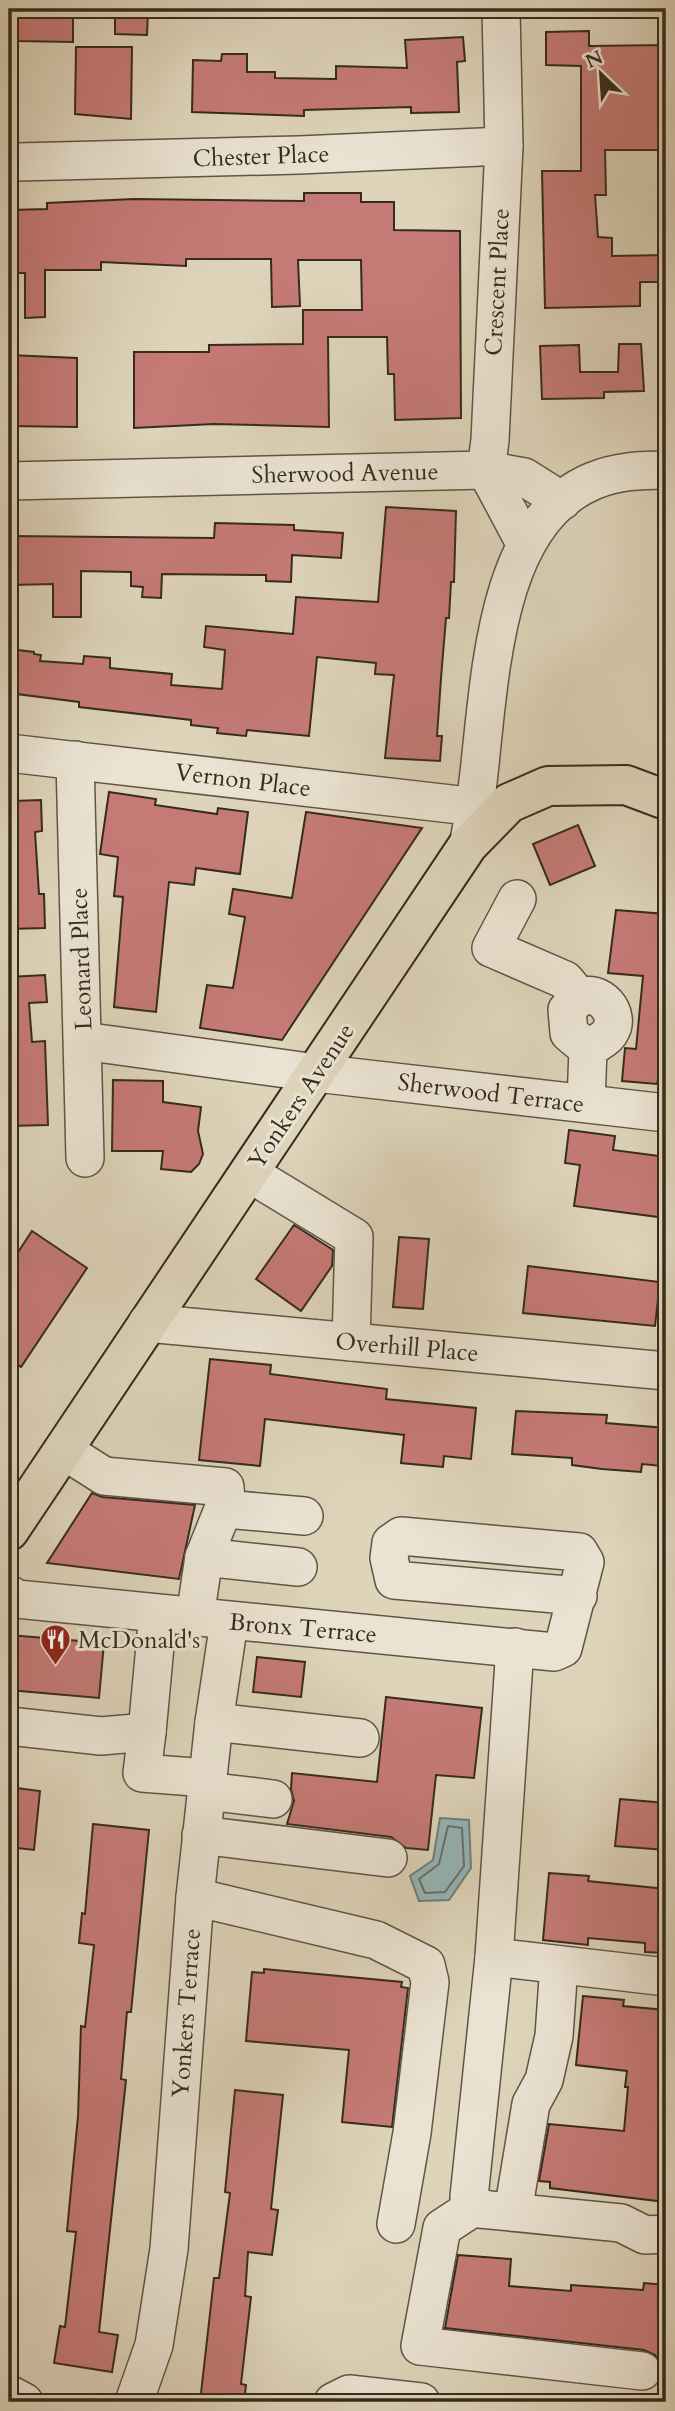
<svg xmlns="http://www.w3.org/2000/svg" width="675" height="2411" viewBox="0 0 675 2411" font-family="Cardo,serif">
<rect width="100%" height="100%" fill="#ded4ba"/>
<filter id="stains"><feTurbulence type="fractalNoise" baseFrequency=".00286" numOctaves="4"/><feColorMatrix values="0 0 0 0 .2 0 0 0 0 .09 0 0 0 0 .02 0 0 0 .5 -.17"/></filter>
<radialGradient id="worn" r=".72"><stop offset=".6" stop-color="#630" stop-opacity="0"/><stop offset="1" stop-color="#630" stop-opacity=".3"/></radialGradient>
<path fill="#96b6b9" stroke="#707e7b" stroke-width="2" d="M440,1818L469,1820L471,1868L449,1900L419,1901L410,1876L433,1860Z"/>
<g fill="none" stroke-linecap="round" stroke-linejoin="round">
<path stroke="#66706c" stroke-width="2" d="M448,1826L462,1828L464,1866L445,1892L425,1893L419,1879L439,1864Z"/>
</g>
<g fill="#c57a76" stroke="#362b1e" stroke-width="2">
<path d="M17,9H73V42L17,41Z"/>
<path d="M115,10H148L147,35L115,34Z"/>
<path d="M589,31V46L666,45V150H605L606,195H595L598,237L612,238V256L666,255V282H640V306L545,308L542,171H581V66L546,65V32Z"/>
<path d="M463,37L465,61L457,62L459,112L411,113V107L304,110V116L192,112L193,60L221,61L222,54H247V72H275V78L336,79V66L407,68L405,40Z"/>
<path d="M76,47H132L131,119L75,114Z"/>
<path d="M304,193H361V202H394V230L460,231L461,418L395,420L394,374H388L387,337H328L329,427L214,424L134,428V352H209V345L303,344V310H362L361,260H298L300,306L272,307L271,259H186V266L101,262V270H45V317L25,318V273H9V210L47,209V203L134,199L304,201Z"/>
<path d="M619,344H641L644,391L604,392V398L542,399L540,346L579,345L580,372H618Z"/>
<path d="M9,355L77,358V427L9,426Z"/>
<path d="M386,507L456,511L454,582H451L449,618H446L441,678L437,736H442L440,761L385,758L394,675L375,674L376,663L317,657L309,736L247,730L246,736L217,733L218,728L191,725V720L79,707V702L9,693V649L34,652V654L41,655L40,661L83,664L84,656L110,658V668L172,674L171,685L222,689L225,650L204,647L206,626L293,634L296,597L378,602Z"/>
<path d="M215,523L294,525V530L343,533L341,558L292,555L291,582L266,581V575L162,574L161,598L142,597L143,587L131,586V572L81,571V617H53V584L11,585V536L214,538Z"/>
<path d="M109,792L156,799L155,805L217,814L218,808L248,812L240,874L196,868L194,885L169,882L156,1012L114,1007L123,897L114,896L118,857L100,854Z"/>
<path d="M41,800L42,831L35,832L39,894H44L45,928L9,929V806H12V801Z"/>
<path d="M306,812L422,828L282,1040L200,1028L207,985L233,988L245,917L229,914L233,889L292,898Z"/>
<path d="M578,825L595,866L550,885L533,844Z"/>
<path d="M616,910L666,914V1077L659,1076L657,1084L622,1081L625,1048L636,1049L643,976L608,973Z"/>
<path d="M45,975L47,1002L29,1003L32,1042L45,1041L48,1125L9,1126V977Z"/>
<path d="M113,1080L163,1081V1102L201,1107L198,1131L203,1154L199,1164L191,1172L161,1169L163,1151H112Z"/>
<path d="M569,1130L615,1136L613,1150L666,1157V1218L574,1206L580,1165L565,1163Z"/>
<path d="M294,1225L333,1250L332,1266L301,1311L256,1279Z"/>
<path d="M32,1231L87,1268L21,1367L9,1358V1266Z"/>
<path d="M399,1237L429,1239L423,1309L393,1307Z"/>
<path d="M528,1266L660,1282L655,1326L523,1313Z"/>
<path d="M210,1359L271,1365L270,1374L387,1389L386,1399L476,1408L471,1459L444,1456L443,1467L401,1463L404,1435L265,1419L260,1466L199,1460Z"/>
<path d="M516,1411L607,1415L606,1423L666,1428L662,1466L642,1464L641,1472L602,1469L572,1465V1458L512,1454Z"/>
<path d="M92,1493L102,1497L195,1505L179,1579L47,1563Z"/>
<path d="M9,1635L104,1643L99,1698L9,1690Z"/>
<path d="M257,1657L305,1662L301,1697L253,1692Z"/>
<path d="M386,1697L482,1708L474,1778L436,1775L428,1850L406,1848L391,1837L287,1824L294,1801L291,1789L292,1773L377,1782Z"/>
<path d="M9,1787L40,1791L34,1850L9,1847Z"/>
<path d="M620,1799L666,1803V1850L615,1846Z"/>
<path d="M93,1824L149,1830L131,2012H127L121,2079L126,2080L99,2332L118,2335L112,2372L54,2363L60,2326L65,2327L76,2232L67,2231L78,2116L81,2026L85,2027L94,1945L79,1943L82,1913L85,1914Z"/>
<path d="M549,1873L589,1876L588,1881L666,1889V1953L645,1952V1943L588,1938V1945L543,1940Z"/>
<path d="M264,1969L402,1982L401,1987L408,1988L392,2127L342,2122L349,2050L246,2041L252,1972L264,1973Z"/>
<path d="M583,1996L624,2000L623,2006L666,2010V2202L550,2188V2182L539,2181L549,2124L624,2131L628,2087H625L627,2071L576,2065Z"/>
<path d="M235,2090L283,2095L271,2209L278,2210L272,2255L248,2252L245,2296L251,2297L241,2384L246,2385L244,2402H200L214,2278H219L230,2193L225,2192Z"/>
<path d="M458,2255L511,2259L509,2286L571,2291V2285L643,2290L644,2283L666,2285V2373L663,2372L655,2355L644,2350L445,2328Z"/>
</g>
<g fill="none" stroke-linecap="round" stroke-linejoin="round">
<defs>
<g id="minor">
<path d="M501,9L504,146L490,440L486,470L526,545"/>
<path d="M18,162L299,155L504,146"/>
<path d="M9,481L486,470L524,477L562,501"/>
<path d="M9,753L477,807"/>
<path d="M75,760L85,1158"/>
<path d="M468,845C493,741 474,530 593,481C617,471 641,470 666,470"/>
<path d="M517,899L491,948L565,980L580,998"/>
<path d="M83,1041L316,1073L666,1113"/>
<path d="M586,1103L588,1049L569,1033L567,1010C571,1006 575,1000 579,998C599,987 622,1014 610,1032C606,1039 595,1044 588,1049"/>
<path d="M249,1173L354,1237L351,1342"/>
<path d="M147,1323L666,1371"/>
<path d="M63,1450L104,1476L225,1487L226,1502"/>
<path d="M204,1557L298,1567"/>
<path d="M9,1594L17,1599L554,1652L563,1648L585,1562L579,1552L401,1536L391,1543L389,1558L394,1580L578,1596"/>
<path d="M195,1617L204,1557L226,1502L237,1510L304,1516"/>
<path d="M515,1647L494,1957L469,2197L480,2209L621,2223L645,2235L666,2234"/>
<path d="M214,1722L360,1738"/>
<path d="M9,1726L101,1736L147,1732L158,1614"/>
<path d="M147,1732L142,1773L207,1778"/>
<path d="M206,1791L273,1799"/>
<path d="M201,1835L388,1858"/>
<path d="M195,1897L376,1940L426,1965L430,1982L412,2133L396,2224"/>
<path d="M494,1957L666,1977"/>
<path d="M477,2205L442,2228L420,2346L642,2371"/>
<path d="M513,2212L531,2104L544,2080L554,2036L559,1965"/>
<path d="M9,2394L24,2402"/>
<path d="M134,2402L154,2345L169,2249L195,1897L214,1722L229,1622"/>
<path d="M333,2402L349,2394L421,2402"/>
</g>
<path id="major" d="M9,1531L468,845L509,803L548,786L626,785L666,800"/>
</defs>
<use href="#minor" stroke="#605545" stroke-width="40"/>
<use href="#major" stroke="#362b1e" stroke-width="42"/>
<use href="#minor" stroke="#eae3d2" stroke-width="37"/>
<use href="#major" stroke="#ded4ba" stroke-width="38"/>
</g>
<defs>
<symbol id="restaurant-pin" viewBox="-11 -11 22 30"><path d="M0 17L-7.5 6A9.5 9.5 0 1 1 7.5 6Z" fill="#8f2418" stroke="#eae3d2"/><path d="M-5-6h1v4h1v-4h1v4h1v-4h1v5L-1.5 .5V6h-2V.5L-5-1ZM5-6V6H3V1.5H1.5Q1.5-4 5-6Z" fill="#fff"/></symbol>
</defs>
<g fill-rule="evenodd">
<use href="#restaurant-pin" x="38" y="1622" width="35" height="47"/>
</g>
<g text-anchor="middle" stroke-width="6" stroke-linejoin="round" paint-order="stroke">
<g font-size="24" fill="#362b1e" stroke="#eae3d2">
<text transform="translate(261 156) rotate(-2)" y="8">Chester Place</text>
<text transform="translate(497 282) rotate(-87)" y="8">Crescent Place</text>
<text transform="translate(345 473) rotate(-1)" y="8">Sherwood Avenue</text>
<text transform="translate(243 780) rotate(7)" y="8">Vernon Place</text>
<text transform="translate(81 959) rotate(-92)" y="8">Leonard Place</text>
<text transform="translate(491 1093) rotate(7)" y="8">Sherwood Terrace</text>
<text transform="translate(301 1096) rotate(-56)" y="8">Yonkers Avenue</text>
<text transform="translate(407 1347) rotate(5)" y="8">Overhill Place</text>
<text transform="translate(303 1628) rotate(5)" y="8">Bronx Terrace</text>
<text transform="translate(186 2013) rotate(-86)" y="8">Yonkers Terrace</text>
</g>
<g font-size="24" fill="#362b1e" stroke="#eae3d2" text-anchor="start">
<text x="78" y="1648">McDonald's</text>
</g>
</g>
<rect width="675" height="2411" fill="none" stroke="#ded4ba" stroke-width="35"/>
<rect x="10" y="10" width="654" height="2390" fill="none" stroke="#362b1e" stroke-width="3.5"/>
<rect x="18" y="18" width="640" height="2376" fill="none" stroke="#362b1e" stroke-width="2"/>
<g transform="translate(601 74) rotate(335)" stroke="#eae3d2" stroke-width="5" paint-order="stroke">
<path d="M0-5L12 26L0 18L-12 26Z" fill="#362b1e"/>
<text y="-10" font-size="19" font-weight="bold" text-anchor="middle" fill="#362b1e">N</text>
</g>
<rect width="100%" height="100%" filter="url(#stains)"/>
<rect width="100%" height="100%" fill="url(#worn)"/>
</svg>
